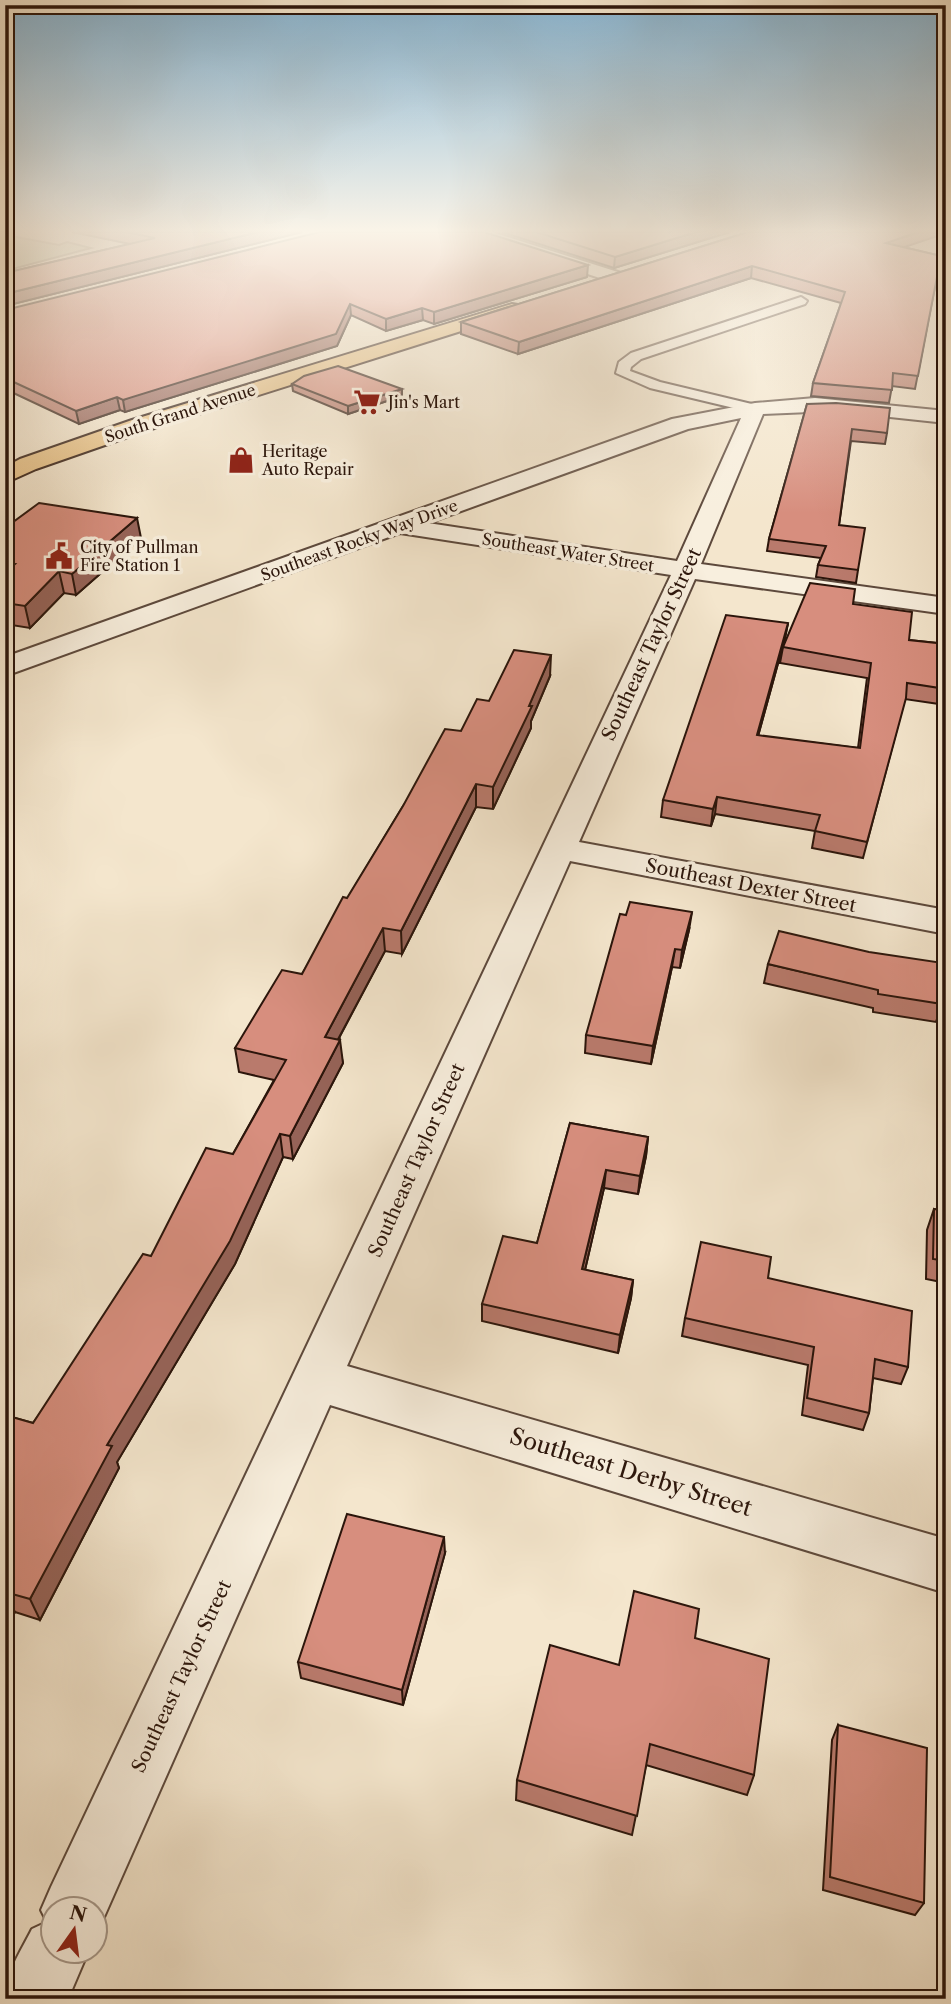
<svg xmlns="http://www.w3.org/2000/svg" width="951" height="2004" viewBox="0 0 951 2004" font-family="'Libre Caslon Text',serif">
<rect width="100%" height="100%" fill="#f4e6cd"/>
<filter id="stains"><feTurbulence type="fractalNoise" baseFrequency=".00286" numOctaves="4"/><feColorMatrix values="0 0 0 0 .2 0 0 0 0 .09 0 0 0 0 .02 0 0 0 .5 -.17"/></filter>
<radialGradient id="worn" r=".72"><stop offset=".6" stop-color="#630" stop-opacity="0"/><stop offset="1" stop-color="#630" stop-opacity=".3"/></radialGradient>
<path fill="#b7c69c" stroke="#716e54" stroke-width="2" d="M5,235L59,245L67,242L91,248L5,271Z"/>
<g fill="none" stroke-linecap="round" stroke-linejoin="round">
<defs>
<path id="service" d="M801,297L807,301L805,304L641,359L631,367L630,371L660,382L760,406L762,409L760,412L755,413L650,388L616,373L619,362L631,353Z"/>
<g id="minor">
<path d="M466,232H492L621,273L624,277L615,282L609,281L468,235Z"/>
<path d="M815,398L946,411V423L834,411L763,414L701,564L946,598V614L695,579L579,842L946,910V934L570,861L347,1366L946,1539V1593L330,1405L97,1933L94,1934V1910H52V1952H88L68,1999H5C5,1974 21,1951 32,1929L47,1922L41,1910L51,1887L671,575L400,533L5,676V657L672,419L755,403ZM741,418L677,561L428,523L688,429Z"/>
</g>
<path id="primary" d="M512,304L518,305L521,309L518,313L148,430L36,469L5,483V467L20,459L132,420Z"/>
</defs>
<use href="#service" stroke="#5d493c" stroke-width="4"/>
<use href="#minor" stroke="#5d493c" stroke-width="4"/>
<use href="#primary" stroke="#2b150b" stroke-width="4"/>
<use href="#service" fill="#f8efde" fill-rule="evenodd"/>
<use href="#minor" fill="#f8efde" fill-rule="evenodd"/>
<use href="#primary" fill="#eac386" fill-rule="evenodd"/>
</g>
<g fill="#b97a6c" stroke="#2b150b" stroke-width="2">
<path d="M72,232H302L5,306V273L130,244Z"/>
<path d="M502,232H730L614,268Z"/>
<path d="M748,232H946L903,247L941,256L915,389L892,386L889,403L811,396L813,383L841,303L751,278L518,354L461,334V322Z"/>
<path d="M587,277L434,324L423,320L386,331L351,315L337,346L125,412L120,410L79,424L5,389V310Z"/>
<path d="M292,384L402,396L348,414L293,391Z"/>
<path d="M807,404L887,433L885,444L851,441L839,525L858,570L856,583L816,577L818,565L821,558L767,551L769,539Z"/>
<path d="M5,528L141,538L76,595L64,593L30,628L5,624Z"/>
<path d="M853,604L909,640L946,644V705L905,699L863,858L812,848L815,831L715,814L711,826L661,817L663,800L788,623L785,638L758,736L858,748L867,678L780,663L783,647Z"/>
<path d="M550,676L531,721V728L493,809L476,807L402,954L385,951L338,1040L343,1063L293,1159L283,1157L235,1264L117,1462L119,1468L40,1620L15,1612L5,1630V1415L33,1423L151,1256L233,1154L274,1080L239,1072L235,1048L302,974L403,806L461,731L489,701Z"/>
<path d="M689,930L680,968L672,967L651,1064L585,1053L586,1035Z"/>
<path d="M768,964L942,1004L936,1022L873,1012V1008L764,983Z"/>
<path d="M570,1123L648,1137L646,1156L638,1194L604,1188L585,1270L633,1280L631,1298L618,1353L482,1321V1304L537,1243Z"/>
<path d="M934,1209L946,1211V1283L926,1279L927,1230Z"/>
<path d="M768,1278L908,1367L901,1384L873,1378L869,1413L863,1430L802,1415L808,1365L682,1336L685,1318Z"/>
<path d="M445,1553L403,1705L301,1678L298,1662Z"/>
<path d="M695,1638L754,1775L747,1795L646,1765L632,1835L516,1800L517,1780L619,1665Z"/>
<path d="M838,1725L924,1903L915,1915L823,1890L832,1740Z"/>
</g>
<g fill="#966358" stroke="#2b150b" stroke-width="2">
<path d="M258,232H302L5,306V294Z"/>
<path d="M696,232H730L614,268L615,257Z"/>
<path d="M918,232L946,233L884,254L886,243Z"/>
<path d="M588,265L587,277L434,324V312Z"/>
<path d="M752,266L751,278L518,354L519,342Z"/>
<path d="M350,304L351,315L337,346L125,412L123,400Z"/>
<path d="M422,308L423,320L386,331V319Z"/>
<path d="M402,389V396L348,414V406Z"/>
<path d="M117,397L120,410L79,424L76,411Z"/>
<path d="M137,518L141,538L76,595L72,574Z"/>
<path d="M59,571L64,593L30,628L25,606Z"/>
<path d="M788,623L785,638L754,751L757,735Z"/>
<path d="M551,655L550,676L531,721V728L493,809V787Z"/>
<path d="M476,784V807L402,954L401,931Z"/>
<path d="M717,797L715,814L711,826L713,809Z"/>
<path d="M692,912L689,930L680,968L682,950Z"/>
<path d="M383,928L385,951L327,1060L325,1037Z"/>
<path d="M675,949L672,967L651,1064L653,1046Z"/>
<path d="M340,1040L343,1063L293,1159L290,1136Z"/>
<path d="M280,1134L283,1157L235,1264L117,1462L119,1468L40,1620L30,1599L107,1445Z"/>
<path d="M648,1137L646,1156L638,1194L640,1176Z"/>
<path d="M606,1170L604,1188L581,1287L582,1269Z"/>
<path d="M633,1280L631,1298L618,1353L620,1335Z"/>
<path d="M444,1537L445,1553L403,1705L402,1690Z"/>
<path d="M5,1593L15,1612L5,1630Z"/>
</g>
<g fill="#d78e7e" stroke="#2b150b" stroke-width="2">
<path d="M126,232H258L5,294V273L155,238Z"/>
<path d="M320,232H484L588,265L434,312L422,308L386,319L350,304L336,334L123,400L117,397L76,411L5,378V310Z"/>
<path d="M536,232H696L615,257Z"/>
<path d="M748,232H918L886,243L941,256L918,376L893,373L892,390L813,383L845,292L752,266L519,342L461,322Z"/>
<path d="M338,366L402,389L348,406L292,384L304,376Z"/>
<path d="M836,403L890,408L887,433L852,429L839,525L865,528L858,570L818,565L826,546L769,539L807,404Z"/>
<path d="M39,503L137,518L72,574L59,571L25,606L5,603V573L15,564L5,563V528Z"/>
<path d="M810,583L855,589L853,604L912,612L909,640L946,644V689L907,683L906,698L867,842L815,831L820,815L717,797L713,809L663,800L726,615L788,623L757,735L860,748L871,663L783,647Z"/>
<path d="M514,650L551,655L529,706H532L493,787L476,784L401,931L383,928L325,1037L340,1040L290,1136L280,1134L230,1241L107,1445L112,1446L30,1599L5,1592V1415L33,1423L143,1254L151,1256L206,1148L233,1154L286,1060L235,1048L282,970L302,974L343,897L347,898L403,806L445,729L461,731L477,699L489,701Z"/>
<path d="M630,902L692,912L682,950L675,949L653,1046L586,1035L620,914L626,915Z"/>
<path d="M779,931L869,952L943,963L942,1004L878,994V990L768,964Z"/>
<path d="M570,1123L648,1137L640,1176L606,1170L582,1269L633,1280L620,1335L482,1304L503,1236L537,1243Z"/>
<path d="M934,1209L946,1211V1261L933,1259Z"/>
<path d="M701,1242L771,1257L768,1278L912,1311L908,1367L875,1359L869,1413L807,1398L814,1347L685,1318Z"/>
<path d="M347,1514L444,1537L402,1690L298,1662Z"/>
<path d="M634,1591L699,1609L695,1638L769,1659L754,1775L650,1744L637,1816L517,1780L550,1645L619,1665Z"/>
<path d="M838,1725L927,1748L924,1903L830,1877Z"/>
</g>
<linearGradient id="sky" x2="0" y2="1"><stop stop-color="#89b8d7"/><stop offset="0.45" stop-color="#faf4e8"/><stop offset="1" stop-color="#faf4e8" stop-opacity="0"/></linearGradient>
<rect width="951" height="513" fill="url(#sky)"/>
<defs>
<symbol id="supermarket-bare" viewBox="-9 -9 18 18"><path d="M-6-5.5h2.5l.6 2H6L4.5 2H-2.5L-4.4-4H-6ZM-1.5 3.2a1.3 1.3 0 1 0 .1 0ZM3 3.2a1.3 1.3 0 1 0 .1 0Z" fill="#8f2418" stroke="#f8efde" stroke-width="2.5" paint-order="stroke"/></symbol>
<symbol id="shop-bare" viewBox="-9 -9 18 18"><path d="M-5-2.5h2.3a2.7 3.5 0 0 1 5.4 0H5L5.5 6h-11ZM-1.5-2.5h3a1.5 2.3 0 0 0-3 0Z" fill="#8f2418" stroke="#f8efde" stroke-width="2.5" paint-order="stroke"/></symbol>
<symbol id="civic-bare" viewBox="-9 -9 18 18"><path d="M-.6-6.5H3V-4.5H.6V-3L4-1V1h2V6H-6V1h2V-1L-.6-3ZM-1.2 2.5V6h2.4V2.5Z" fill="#8f2418" stroke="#f8efde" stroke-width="2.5" paint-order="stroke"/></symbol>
</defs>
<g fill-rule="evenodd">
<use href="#supermarket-bare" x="348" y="383" width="38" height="38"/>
<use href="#shop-bare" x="222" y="441" width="38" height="38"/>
<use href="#civic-bare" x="40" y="537" width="38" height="38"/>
</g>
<g text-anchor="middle" stroke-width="7" stroke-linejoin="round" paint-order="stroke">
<g font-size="16" fill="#2b150b" stroke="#f8efde" text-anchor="start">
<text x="388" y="408">Jin's Mart</text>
<text x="262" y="457">Heritage<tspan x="262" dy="18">Auto Repair</tspan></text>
<text x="80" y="553">City of Pullman<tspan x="80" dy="18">Fire Station 1</tspan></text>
</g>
<g font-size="16" fill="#2b150b" stroke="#f8efde">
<text transform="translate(180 413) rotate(-18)" y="6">South Grand Avenue</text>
<text transform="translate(359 540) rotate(-20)" y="6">Southeast Rocky Way Drive</text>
<text transform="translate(568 552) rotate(9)" y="6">Southeast Water Street</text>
</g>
<g font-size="19" fill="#2b150b" stroke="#f8efde">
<text transform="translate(651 644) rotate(-65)" y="7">Southeast Taylor Street</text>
<text transform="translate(751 885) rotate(11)" y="7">Southeast Dexter Street</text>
<text transform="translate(416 1160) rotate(-66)" y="7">Southeast Taylor Street</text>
<text transform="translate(181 1676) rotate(-65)" y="7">Southeast Taylor Street</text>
</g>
<g font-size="23" fill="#2b150b" stroke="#f8efde">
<text transform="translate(631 1472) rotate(17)" y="8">Southeast Derby Street</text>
</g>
</g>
<rect width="951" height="2004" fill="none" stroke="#f4e6cd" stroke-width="28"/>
<rect x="7" y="7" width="937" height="1990" fill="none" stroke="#2b150b" stroke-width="3.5"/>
<rect x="14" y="14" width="923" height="1976" fill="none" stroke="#2b150b" stroke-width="2"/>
<g transform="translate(74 1930) rotate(14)"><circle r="33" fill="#f8efde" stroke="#a6988a" stroke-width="2"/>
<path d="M0-5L12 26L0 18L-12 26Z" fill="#8f2418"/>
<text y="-10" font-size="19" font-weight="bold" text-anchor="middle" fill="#2b150b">N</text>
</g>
<rect width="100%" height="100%" filter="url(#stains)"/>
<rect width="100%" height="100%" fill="url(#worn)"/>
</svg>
